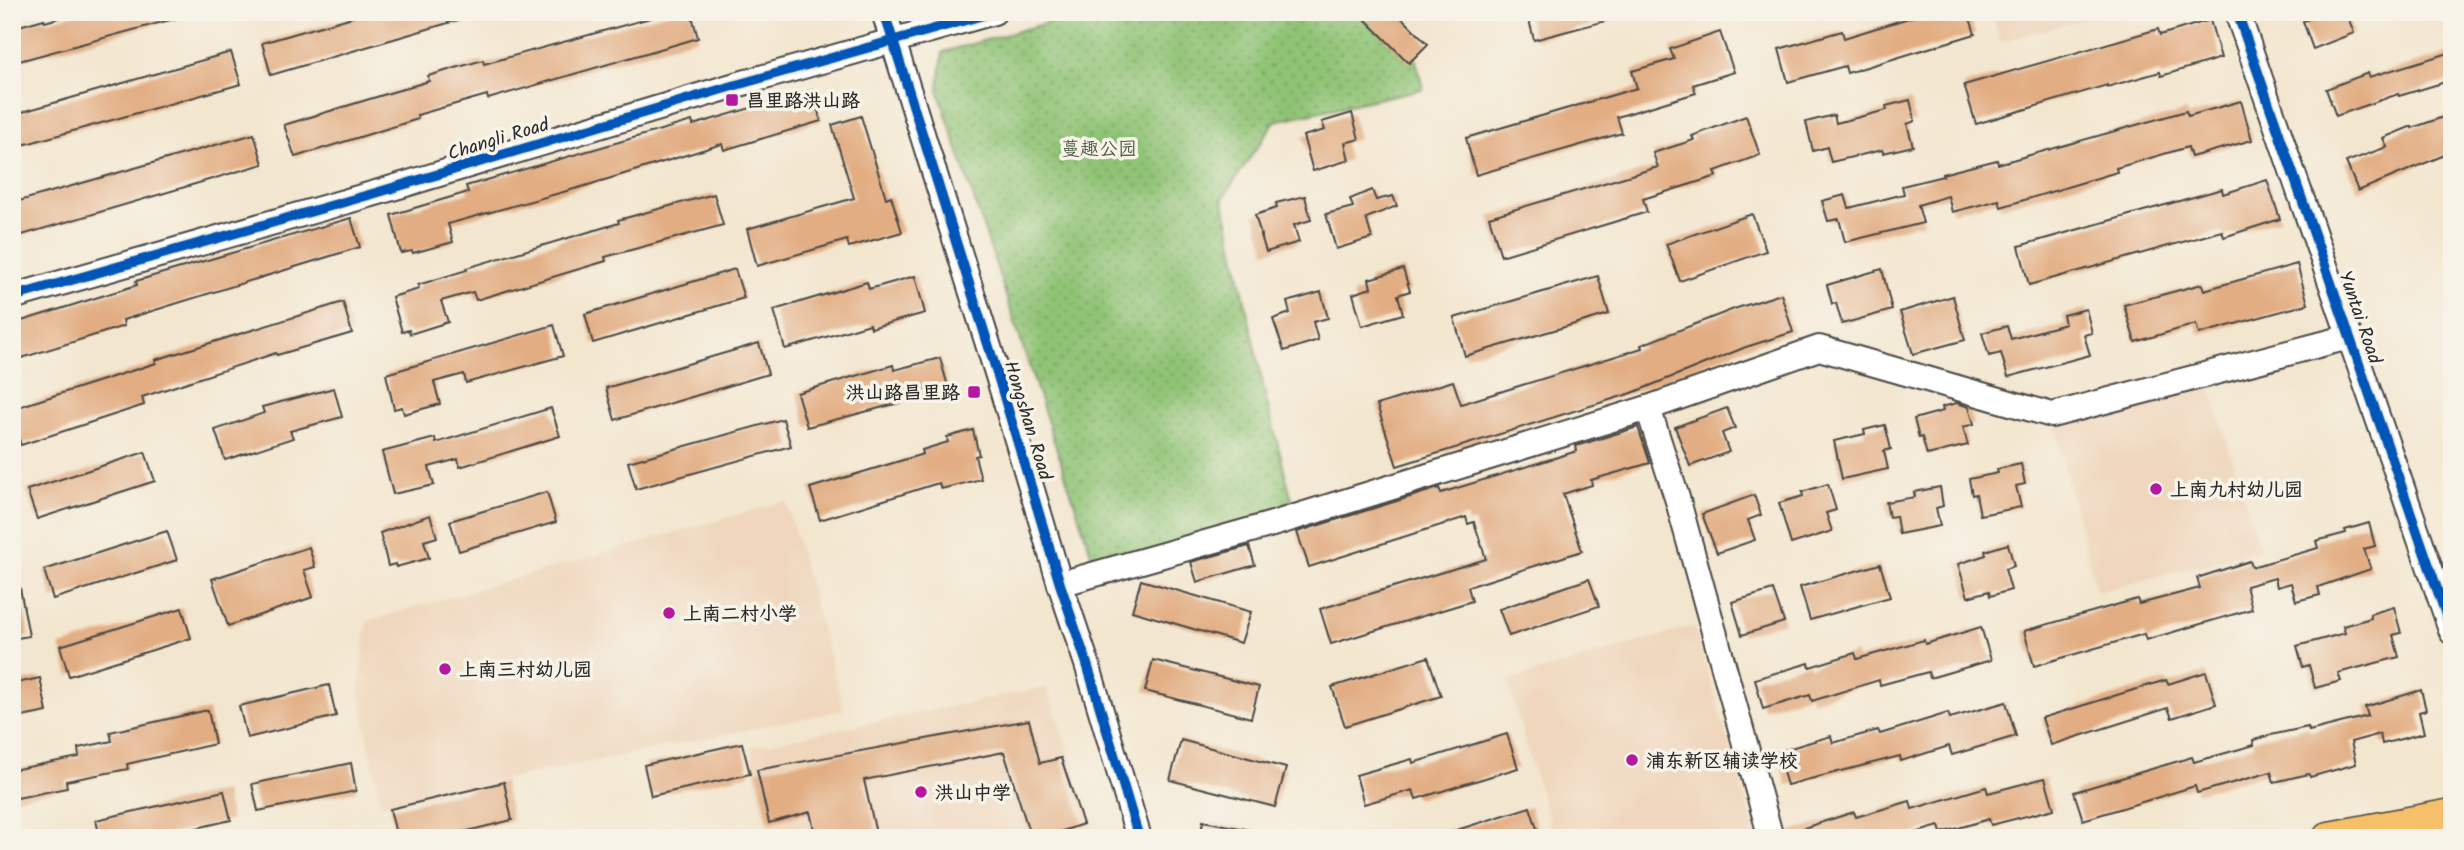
<svg xmlns="http://www.w3.org/2000/svg" width="2464" height="850" viewBox="0 0 2464 850" font-family="Kalam,'LXGW WenKai TC',sans-serif">
<defs>
<pattern id="grass-dots" width="8" height="8" patternUnits="userSpaceOnUse" patternTransform="scale(1.75)"><rect width="8" height="8" fill="#8fc375"/><path d="M2 2h.1M6 6h.1" fill="none" stroke="#759f60" stroke-width="1.8" stroke-linecap="round"/></pattern>
</defs>
<rect width="100%" height="100%" fill="#f7f3e8"/>
<filter id="ink" filterUnits="userSpaceOnUse"><feTurbulence type="fractalNoise" baseFrequency=".0143" numOctaves="2"/><feDisplacementMap in="SourceGraphic" scale="14" xChannelSelector="R" yChannelSelector="G"/><feConvolveMatrix kernelMatrix="1 2 1 2 8 2 1 2 1" color-interpolation-filters="sRGB"/></filter>
<filter id="wash" filterUnits="userSpaceOnUse"><feTurbulence type="fractalNoise" baseFrequency=".00686" numOctaves="4" result="noise"/><feDisplacementMap in="SourceGraphic" scale="28" xChannelSelector="R" yChannelSelector="G"/><feGaussianBlur stdDeviation="1.57" result="paint"/><feColorMatrix in="noise" values="0 0 0 0 0 0 0 0 0 0 0 0 0 0 0 0 0 1.4 0 .05"/><feComposite in="paint" operator="in"/></filter>
<g filter="url(#wash)">
<rect width="100%" height="100%" fill="#f3e6cf"/>
<g fill="#efd6bc">
<path d="M1991,12H2109L2001,42Z"/>
<path d="M2210,386L2260,550L2097,592L2054,427Z"/>
<path d="M786,501L844,710L381,805L359,692L367,621Z"/>
<path d="M1694,626L1757,838H1554L1507,681Z"/>
<path d="M1047,687L1096,838H769L750,747Z"/>
</g>
<path fill="url(#grass-dots)" stroke="#5d7750" stroke-width="2" d="M1086,12H1404L1423,89L1275,121L1223,198L1266,399L1293,504L1170,551L1096,568L938,90L943,52Z"/>
<g id="blocks">
<g fill="#e2ad83">
<path d="M79,12H181V17L12,63V28L44,19L45,22Z"/>
<path d="M370,12H471L472,16L271,75L262,43Z"/>
<path d="M672,12H691L698,38L488,99L487,95L417,115L418,119L295,157L284,125L429,81L428,76L483,60L484,64Z"/>
<path d="M1358,12H1396L1428,44L1409,63Z"/>
<path d="M1527,12H1619L1620,17L1534,40Z"/>
<path d="M1928,12H1968L1975,34L1847,73L1845,66L1788,82L1779,49L1842,31L1844,38Z"/>
<path d="M2327,12H2346L2354,33L2313,49L2303,21Z"/>
<path d="M2210,20L2221,58L2161,76L2160,72L2107,87V85L1976,124L1964,85L2158,29L2160,35Z"/>
<path d="M1720,32L1734,72L1693,85L1696,93L1617,117L1622,133L1476,175L1466,138L1637,88L1632,71L1674,59L1670,49Z"/>
<path d="M231,52L241,84L12,148V115Z"/>
<path d="M2452,52V80L2399,96L2398,94L2336,116L2326,89L2368,73L2369,77Z"/>
<path d="M812,90L821,121L724,150L722,144L585,186L448,224L453,242L413,253L412,251L401,253L391,215L468,192L466,186L692,121L693,125Z"/>
<path d="M1910,100L1915,121L1907,124L1913,146L1883,153L1882,150L1831,162L1827,147L1813,151L1806,122L1834,115L1836,123L1887,110L1886,106Z"/>
<path d="M2241,101L2252,140L2191,157L2188,147L2116,168L2117,172L2001,207L1999,200L1952,212L1948,196L1918,205L1923,223L1845,242L1839,219L1828,221L1822,201L1845,195L1849,208L1904,194L1902,186L1943,176L1942,174L1997,160L1998,164L2186,111L2188,116Z"/>
<path d="M1352,113L1359,139L1345,143L1349,160L1313,171L1303,136L1325,130L1322,122Z"/>
<path d="M2452,114V152L2358,191L2346,162L2387,147L2383,138L2412,126V128Z"/>
<path d="M861,116L886,198L891,196L902,232L849,247L847,240L757,266L747,229L854,198L832,125Z"/>
<path d="M1746,116L1760,155L1715,171L1717,176L1643,199L1647,212L1501,256L1489,217L1658,167L1653,153L1694,140L1692,136Z"/>
<path d="M254,134L263,164L12,238V203Z"/>
<path d="M2267,180L2280,219L2224,237L2222,231L2029,285L2019,246L2222,189L2223,194Z"/>
<path d="M1372,190L1376,200L1393,196L1397,206L1366,218L1372,238L1336,249L1326,214L1353,207L1350,199Z"/>
<path d="M714,194L723,225L605,257L606,261L476,300L473,292L441,301L448,322L410,334L409,330L402,332L392,297L419,289L418,285L467,270L466,268L619,223L618,220Z"/>
<path d="M1305,196L1311,220L1294,225L1299,242L1266,252L1255,215L1277,208L1276,203Z"/>
<path d="M1752,214L1766,251L1680,281L1666,244Z"/>
<path d="M351,218L360,247L123,320L124,326L12,361V324L137,285L136,281Z"/>
<path d="M2297,264L2308,304L2199,334L2196,324L2135,342L2124,305L2202,284L2204,290Z"/>
<path d="M735,269L744,298L593,343L585,314Z"/>
<path d="M1403,269L1410,291L1398,295L1403,314L1362,326L1353,294L1371,288L1369,279Z"/>
<path d="M1882,269L1892,310L1842,324L1836,303L1832,304L1827,285Z"/>
<path d="M915,276L925,313L871,328L870,324L785,349L774,310L867,282L869,289Z"/>
<path d="M1598,276L1609,314L1465,356L1454,318Z"/>
<path d="M1321,292L1328,318L1313,322L1318,340L1284,351L1273,319L1290,313L1287,302Z"/>
<path d="M1781,294L1793,332L1746,347L1632,393L1397,466L1377,405L1453,381L1461,404L1642,348L1641,345L1734,309Z"/>
<path d="M1953,296L1965,340L1913,354L1900,312Z"/>
<path d="M343,302L352,333L277,355L276,353L142,397L144,405L21,445L12,419V409L156,363L155,360Z"/>
<path d="M2086,309L2092,333L2084,335L2090,355L2008,377L2001,353L1989,356L1982,333L2007,326L2011,339L2065,324L2063,315Z"/>
<path d="M554,325L563,356L466,383L464,374L434,382L440,404L404,414L402,407L394,409L386,374Z"/>
<path d="M759,343L768,374L615,420L606,388Z"/>
<path d="M940,358L949,390L807,427L797,393L893,365L894,370Z"/>
<path d="M334,388L342,417L290,431L293,438L225,460L215,430L264,413L262,407Z"/>
<path d="M1957,403L1969,407L1974,424L1963,427L1968,445L1927,455L1922,437L1919,438L1914,419L1943,411L1942,407Z"/>
<path d="M551,408L560,436L460,467L458,459L429,467L434,485L393,494L382,452L435,438L436,443Z"/>
<path d="M1727,408L1735,428L1722,433L1729,452L1690,466L1675,427Z"/>
<path d="M783,419L791,446L636,489L628,462Z"/>
<path d="M1885,425L1891,449L1884,451L1888,469L1842,479L1834,441L1865,434L1864,430Z"/>
<path d="M1638,427L1650,463L1591,480L1592,485L1563,494L1582,551L1468,587L1472,601L1331,644L1320,609L1486,559L1474,522L1468,524L1466,517L1309,567L1297,532L1439,488L1441,493L1577,451L1576,446Z"/>
<path d="M973,430L979,455L975,456L981,479L941,489L939,483L932,485L820,520L810,488L923,454L922,450L948,442L947,437Z"/>
<path d="M145,452L155,481L37,519L27,490Z"/>
<path d="M2021,464L2025,484L2016,486L2021,507L1980,515L1976,494L1972,495L1969,479L1998,473L1997,469Z"/>
<path d="M1828,484L1836,510L1826,513L1832,531L1791,544L1779,503L1803,496L1802,492Z"/>
<path d="M1940,487L1943,506L1936,508L1940,526L1899,534L1896,516L1889,517L1886,502L1915,497L1914,492Z"/>
<path d="M547,492L556,522L459,551L450,521Z"/>
<path d="M1754,495L1761,515L1748,520L1755,540L1717,553L1702,514Z"/>
<path d="M430,515L437,537L424,541L429,558L396,567L395,564L388,566L380,533Z"/>
<path d="M2369,523L2375,546L2364,549L2371,569L2318,587L2320,595L2296,601L2291,583L2277,587L2275,578L2246,586L2252,609L2146,640L2144,634L2034,666L2024,631L2137,599L2139,604L2200,588L2197,578L2250,561L2252,567L2318,548L2316,541L2346,533L2345,530Z"/>
<path d="M167,531L177,560L53,599L44,570Z"/>
<path d="M2008,544L2014,566L2005,569L2011,590L1990,596L1989,591L1968,597L1958,564L1986,555L1985,551Z"/>
<path d="M1249,546L1255,565L1197,582L1191,562Z"/>
<path d="M309,547L315,567L304,570L313,597L228,626L212,579Z"/>
<path d="M1880,564L1890,597L1810,620L1800,587Z"/>
<path d="M1589,579L1599,606L1509,636L1499,609Z"/>
<path d="M1141,580L1251,612L1241,643L1132,611Z"/>
<path d="M20,588L29,636L12,639V589Z"/>
<path d="M1773,590L1784,622L1742,635L1732,602Z"/>
<path d="M2394,607L2401,633L2393,635L2399,657L2338,673L2341,681L2315,688L2309,665L2303,667L2297,646L2345,633L2343,626L2371,618L2370,614Z"/>
<path d="M182,608L191,638L69,676L60,646Z"/>
<path d="M1981,627L1991,660L1930,678L1928,672L1880,685L1879,680L1812,701L1810,695L1763,709L1755,679L1809,663L1810,667L1855,653L1857,659L1924,640L1925,644Z"/>
<path d="M1428,657L1441,696L1345,726L1332,687Z"/>
<path d="M1153,660L1259,687L1251,718L1145,691Z"/>
<path d="M2206,672L2216,704L2172,718L2168,708L2051,745L2042,718L2166,680L2168,684Z"/>
<path d="M40,678L47,712L12,719V684Z"/>
<path d="M329,685L336,716L247,738L239,706Z"/>
<path d="M2421,690L2426,710L2419,712L2424,733L2382,744L2380,734L2351,742L2356,764L2310,777L2309,774L2274,782L2271,772L2197,793L2195,786L2083,820L2074,792L2192,757L2194,762L2254,745L2253,740L2271,735L2308,727L2309,731L2368,716L2365,707Z"/>
<path d="M2006,702L2016,736L1952,755L1949,746L1901,761L1900,756L1787,785L1777,752L1831,736L1833,743L1878,730L1880,734L1948,713L1950,718Z"/>
<path d="M208,710L215,744L127,764L128,769L66,781L67,788L12,799V770L79,757L78,748L112,741L110,732Z"/>
<path d="M1029,720L1040,763L1061,758L1083,824L1042,838H1031L1004,752L864,780L877,838H816L810,812L769,823L757,770Z"/>
<path d="M1507,734L1518,768L1416,799L1413,790L1364,804L1356,775L1412,759L1413,763Z"/>
<path d="M1181,740L1286,768L1275,807L1170,780Z"/>
<path d="M742,743L750,774L651,796L644,765Z"/>
<path d="M351,763L356,791L258,811L252,784Z"/>
<path d="M2045,778L2054,809L1991,825L1989,819L1941,833L1939,826L1898,838H1786L1785,834L1854,812L1856,817L1910,801L1912,809L1986,787L1988,793Z"/>
<path d="M504,782L512,820L439,838H397L390,809Z"/>
<path d="M224,791L231,820L154,838H100L96,820Z"/>
<path d="M1530,807L1540,838H1444V834Z"/>
<path d="M1203,821L1251,830V838H1200Z"/>
</g>
</g>
</g>
<g filter="url(#ink)">
<use href="#blocks" fill-opacity="0" stroke="#494744" stroke-width="2"/>
<g fill="none" stroke-linecap="round" stroke-linejoin="round">
<defs>
<g id="minor">
<path d="M884,12L998,376L1060,584L1087,664L1139,838"/>
<path d="M2237,12L2452,632"/>
<path d="M12,297L379,192L729,87L994,12"/>
<path d="M1648,408L1678,501L1771,838"/>
<path d="M1060,584L1276,523L1648,408L1819,348L2052,415L2349,337"/>
</g>
<path id="major" d="M2329,838L2452,815"/>
</defs>
<use href="#minor" stroke="#494744" stroke-width="28"/>
<use href="#major" stroke="#494744" stroke-width="35"/>
<use href="#minor" stroke="#fff" stroke-width="24"/>
<use href="#major" stroke="#f6c06b" stroke-width="32"/>
<defs>
<g id="cycleway">
<path d="M884,12L998,376L1060,584L1087,664L1139,838"/>
<path d="M2237,12L2452,632"/>
<path d="M12,297L379,192L729,87L994,12"/>
</g>
</defs>
<use href="#cycleway" stroke="#f7f3e8" stroke-width="15"/>
<use href="#cycleway" stroke="#0057b8" stroke-width="10"/>
</g>
</g>
<g fill="#b5179e" stroke="#f7f3e8" stroke-width="2.5">
<rect x="725" y="93" width="14" height="14" rx="3.5"/>
<rect x="967" y="385" width="14" height="14" rx="3.5"/>
<circle cx="2156" cy="489" r="7"/>
<circle cx="669" cy="613" r="7"/>
<circle cx="445" cy="669" r="7"/>
<circle cx="1632" cy="760" r="7"/>
<circle cx="921" cy="792" r="7"/>
</g>
<g text-anchor="middle" stroke-width="7" stroke-linejoin="round" paint-order="stroke">
<g font-size="19" font-weight="bold" fill="#2b2b2b" stroke="#f7f3e8" text-anchor="start">
<text x="746" y="107">昌里路洪山路</text>
<text x="960" y="399" text-anchor="end">洪山路昌里路</text>
<text x="2170" y="496">上南九村幼儿园</text>
<text x="683" y="620">上南二村小学</text>
<text x="459" y="676">上南三村幼儿园</text>
<text x="1646" y="767">浦东新区辅读学校</text>
<text x="935" y="799">洪山中学</text>
</g>
<g font-size="19" fill="#2b2b2b" stroke="#f7f3e8">
<text transform="translate(498 138) rotate(-17)" y="7">Changli Road</text>
<text transform="translate(2361 317) rotate(71)" y="7">Yuntai Road</text>
<text transform="translate(1029 420) rotate(73)" y="7">Hongshan Road</text>
</g>
<g font-size="19" fill="#495941" stroke="#f7f3e8">
<text x="1099" y="155">蔓趣公园</text>
</g>
</g>
<rect width="2464" height="850" fill="none" stroke="#f7f3e8" stroke-width="42"/>
</svg>
